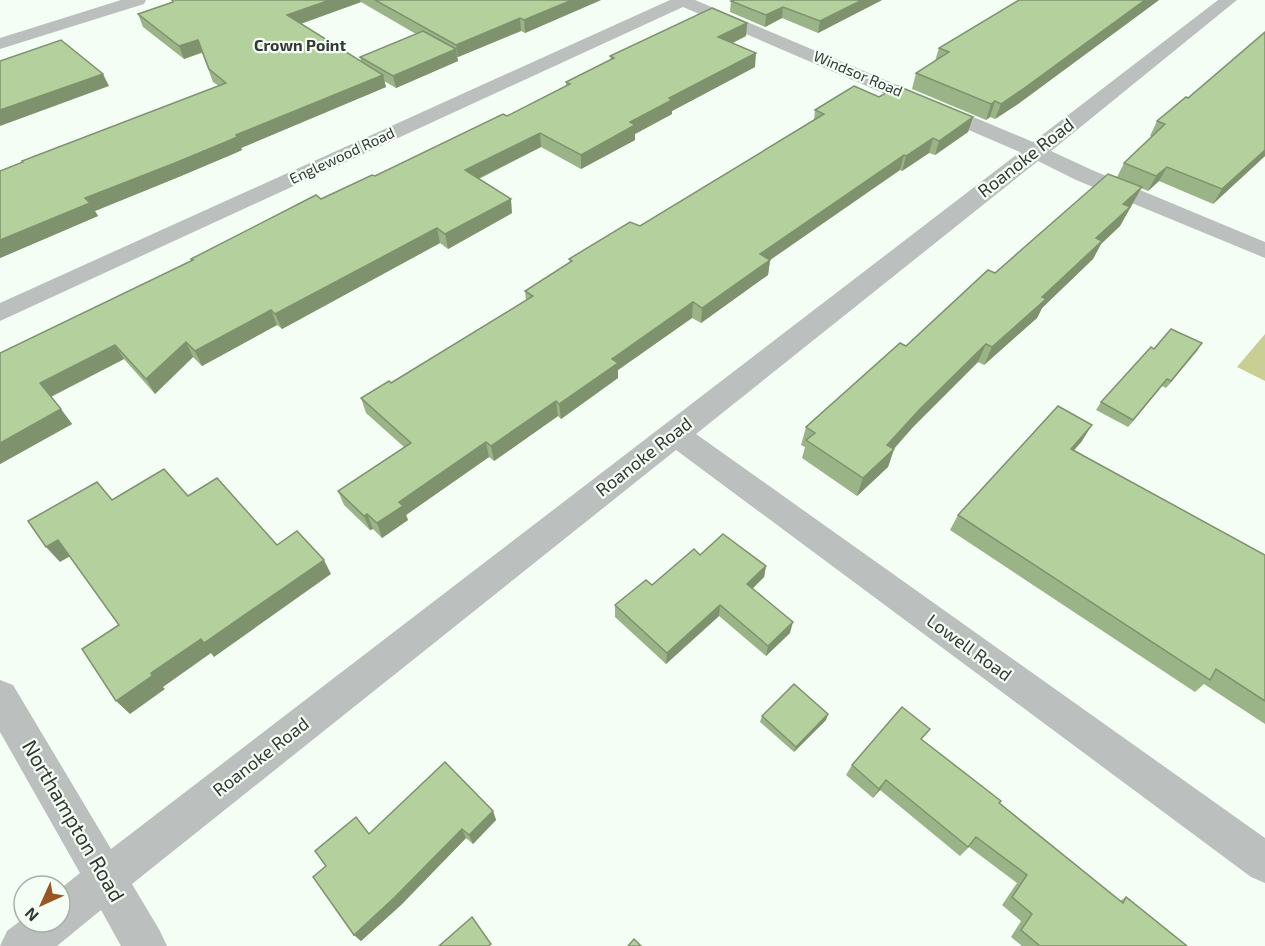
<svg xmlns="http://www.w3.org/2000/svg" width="1265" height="946" viewBox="0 0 1265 946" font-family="'Exo 2',sans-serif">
<rect width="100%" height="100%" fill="#f4fef5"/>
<path fill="#c9ce94" d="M1265,334V381L1237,367Z"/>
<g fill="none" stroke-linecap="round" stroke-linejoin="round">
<g fill="#bbc0be" fill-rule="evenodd">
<path d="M121,0H146L144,4L0,49V38Z"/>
<path d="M670,0H695L1033,142L1218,0H1237L1051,151L1092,170L1265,242V258L1076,180L1038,161L696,434L1265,838V883L1251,877L676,450L132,884L160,931L167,946H121L101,910L57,946H0L7,931L24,918V922H60V889L80,873L0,732V680L13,685L111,849L1020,152L683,7L0,321V303Z"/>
</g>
</g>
<g fill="#9bb487" fill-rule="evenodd">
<path d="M172,0H601L525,33L521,31L458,57H457L458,61L396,88L384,81L386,87L241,148L242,150L233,154L181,176L95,211L98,216L0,258V171L23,162L22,161L219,86L213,82L202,53L184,59L143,27L138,14L173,2ZM361,2L416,34L360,57L361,61L301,24Z"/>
<path d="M882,0L818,33L782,18L765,27L730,12L731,1Z"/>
<path d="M1019,0H1159L1018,104L995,119L990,117L986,120L912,89L916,73L935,61L939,48Z"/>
<path d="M747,23L746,36L732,43L755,67L672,111V114L635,134V140L581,169L541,147L479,179L512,213L448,249L440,243L282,329L277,325L202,366L193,357L155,394L124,359L51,397L72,424L0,464V353L192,261L191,259L321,199L375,176L507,116L566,86V82L611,60L610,56Z"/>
<path d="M879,97L973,117L968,132L935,155L929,153L902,171L900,170L770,260L768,275L701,323L692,318L618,370V378L561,419L558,416L494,461L489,457L406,515L408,520L382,538L373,529L370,530L344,505L338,491L404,447L366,413L361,398L391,383L526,301L525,291L570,262L569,259L640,226L814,120L815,110Z"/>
<path d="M1157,121L1265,156L1213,204L1159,181L1148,191L1141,188L1120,226L1101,244L1093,259L1042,308L1037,318L984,365L978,362L913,427L894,449L888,467L857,496L802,458L805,447L801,445L806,427L995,273L1117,177L1124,163L1152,137L1150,136Z"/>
<path d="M1202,343L1166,388L1162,386L1128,427L1096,410L1101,402L1154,349Z"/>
<path d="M1082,441L1074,450L1265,555V724L1204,684L1195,692L950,530L958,515Z"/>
<path d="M700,555L766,566L764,577L752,589L790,633L766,656L719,616L666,664L615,617V605L652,585Z"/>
<path d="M828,714L826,720L794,752L760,722L762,716Z"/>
<path d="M923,740L1120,901L1126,897L1187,946H1022L1011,937L1021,921L1002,905L1017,883L969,847L960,856L880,790L873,798L846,775L852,765Z"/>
<path d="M493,811L496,820L473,844L466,838L401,905L361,941L354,935L369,834Z"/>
</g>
<g fill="#7e926e">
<path d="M330,0H360L361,2L291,27L287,15Z"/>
<path d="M572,0H601L525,33L524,20Z"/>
<path d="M862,0H882L818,33L820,21Z"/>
<path d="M1145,0H1159L1018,104L995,119L1001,104Z"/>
<path d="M783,7L782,18L765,27L766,15Z"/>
<path d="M520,18L521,31L458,57L456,45Z"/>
<path d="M747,23L746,36L717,51L718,37Z"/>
<path d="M198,40L202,52L184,59L179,46Z"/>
<path d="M456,49L458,61L396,88L393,76Z"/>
<path d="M756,53L755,67L672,111V114L635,134V140L581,169V155L630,122L669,98Z"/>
<path d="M103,74L109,86L0,126V110Z"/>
<path d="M383,75L386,87L241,148L242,150L233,154L181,176L95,211L98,216L0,258V240L85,198L236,135Z"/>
<path d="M995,101L990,117L986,120L991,104Z"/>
<path d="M973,117L968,132L935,155L939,141Z"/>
<path d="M540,133L541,147L467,184L465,170Z"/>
<path d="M933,138L929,153L902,171L906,156Z"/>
<path d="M1265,150V156L1213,204L1222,189Z"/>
<path d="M904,155L900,170L770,260L768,275L701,323L702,308L760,254Z"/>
<path d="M1167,167L1159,181L1148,191L1156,176Z"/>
<path d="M1142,187L1120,226L1101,244L1093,259L1042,308L1037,318L984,365L992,347L1042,297L1096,238L1123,204Z"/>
<path d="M511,199L512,213L448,249L445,234Z"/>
<path d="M437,228L440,243L282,329L275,314Z"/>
<path d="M693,302L692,318L618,370V378L561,419L559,404L612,359Z"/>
<path d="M271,310L277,325L202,366L195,351Z"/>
<path d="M186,342L193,357L155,394L146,379Z"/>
<path d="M1202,343L1197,351L1166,388L1171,381Z"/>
<path d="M986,344L978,362L913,427L889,454L894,449L888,467L857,496L863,478L887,445L920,409Z"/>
<path d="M115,345L124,359L50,397L40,383Z"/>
<path d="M1167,379L1162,386L1128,427L1133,420Z"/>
<path d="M556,401L558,416L494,461L491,446Z"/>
<path d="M61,409L72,424L0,464V443Z"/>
<path d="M1092,425L1082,441L1062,464L1071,449Z"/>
<path d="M486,442L489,457L406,515L408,520L382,538L377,523L399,502Z"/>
<path d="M367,514L373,529L370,530L364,516Z"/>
<path d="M58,540L72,555L60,562L46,547Z"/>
<path d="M324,560L331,574L214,657L211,653L163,687L165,689L130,714L116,701L151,673L201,639Z"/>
<path d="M766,566L764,577L745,596L747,584Z"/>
<path d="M720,605L719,616L666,664L667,653Z"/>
<path d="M793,622L790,633L766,656L768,646Z"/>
<path d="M828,714L826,720L794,752L796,747Z"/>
<path d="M886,780L880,790L873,798L879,789Z"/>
<path d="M493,811L496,820L473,844L469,835Z"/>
<path d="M462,829L466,838L401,905L361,941L354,935Z"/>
</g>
<g fill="#b4d19d" stroke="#7e926e" stroke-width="1.5">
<path d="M172,0H330L287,15L383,75L236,135L237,137L228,141L175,163L85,198L90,203L0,240V171L23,162L22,161L226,83L209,69L198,40L179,46L138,14L173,2Z"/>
<path d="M375,0H572L524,20L520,18L456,45Z"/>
<path d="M734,0H862L820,21L783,7L766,15L731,1Z"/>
<path d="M1019,0H1145L1023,89L1001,104L995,101L991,104L916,73L949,52L939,48Z"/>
<path d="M712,8L747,23L718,37L756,53L669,98L672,100L630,122L635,125L581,155L540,133L465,170L511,199L445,234L437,228L275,314L271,310L195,351L186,342L146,379L115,345L40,383L61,409L0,443V353L193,260L191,259L316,195L321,199L372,175L375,176L503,114L507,116L570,84L566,82L614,58L610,56Z"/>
<path d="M423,31L456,49L393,76L360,57Z"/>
<path d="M1265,32V150L1222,189L1167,167L1156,176L1124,163L1165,124L1157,121L1186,97L1188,98Z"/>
<path d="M61,40L103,74L0,110V61Z"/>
<path d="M854,86L879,97L898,86L973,117L939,141L933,138L906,156L904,155L760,254L770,260L702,308L693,302L612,359L618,363L559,404L556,401L491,446L486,442L399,502L403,506L377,523L367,514L364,516L338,491L411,443L361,398L389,381L391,383L533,296L525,291L572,261L569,259L630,222L640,226L824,114L815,110Z"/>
<path d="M1108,174L1142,187L1123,204L1130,207L1096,238L1102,241L1042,297L1046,299L992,347L986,344L920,409L887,445L894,449L863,478L806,440L815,433L806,427L900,343L906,346L988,270L995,273Z"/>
<path d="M1171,329L1202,343L1171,381L1167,379L1133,420L1101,402L1151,347L1154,349Z"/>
<path d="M1058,406L1092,425L1071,449L1265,555V701L1216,669L1210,680L958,515Z"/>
<path d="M164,469L188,496L217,478L277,545L297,531L324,560L204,643L201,639L151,673L152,676L116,701L82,649L119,625L58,540L46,547L28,521L97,482L112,500Z"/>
<path d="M723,534L766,566L747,584L793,622L768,646L720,605L667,653L615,605L646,580L652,585L694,549L700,555Z"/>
<path d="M794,684L828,714L796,747L762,716Z"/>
<path d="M902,707L930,729L921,739L1001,801L999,803L1123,903L1126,897L1187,946H1040L1021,930L1032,914L1012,897L1027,875L976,837L968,847L886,780L879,789L852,765Z"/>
<path d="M445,762L493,811L469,835L462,829L395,897L354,935L313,877L326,866L315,851L356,817L369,834Z"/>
<path d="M472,917L491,944L488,946H439Z"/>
<path d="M634,939L641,946H628Z"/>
</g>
<g text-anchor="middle" stroke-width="4.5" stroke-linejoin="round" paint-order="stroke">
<g font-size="15" fill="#353935" stroke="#f4fef5">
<text transform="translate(858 74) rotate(23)" y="5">Windsor Road</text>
<text transform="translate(342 156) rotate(-25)" y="5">Englewood Road</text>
</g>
<g font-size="16" font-weight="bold" fill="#353935" stroke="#f4fef5">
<text x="300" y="51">Crown Point</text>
</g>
<g font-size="18" fill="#353935" stroke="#f4fef5">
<text transform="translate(1026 158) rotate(-38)" y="6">Roanoke Road</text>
<text transform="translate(644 457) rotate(-38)" y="6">Roanoke Road</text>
<text transform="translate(969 648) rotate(36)" y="6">Lowell Road</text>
<text transform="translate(261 757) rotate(-38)" y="6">Roanoke Road</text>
</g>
<g font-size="21" fill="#353935" stroke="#f4fef5">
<text transform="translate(73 821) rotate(60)" y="7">Northampton Road</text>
</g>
</g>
<g transform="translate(42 904) rotate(225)"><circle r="28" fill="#f4fef5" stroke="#a8afa8" stroke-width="1.5"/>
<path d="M0-4.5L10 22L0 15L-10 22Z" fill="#985623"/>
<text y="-9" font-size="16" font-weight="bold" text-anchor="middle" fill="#353935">N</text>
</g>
</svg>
